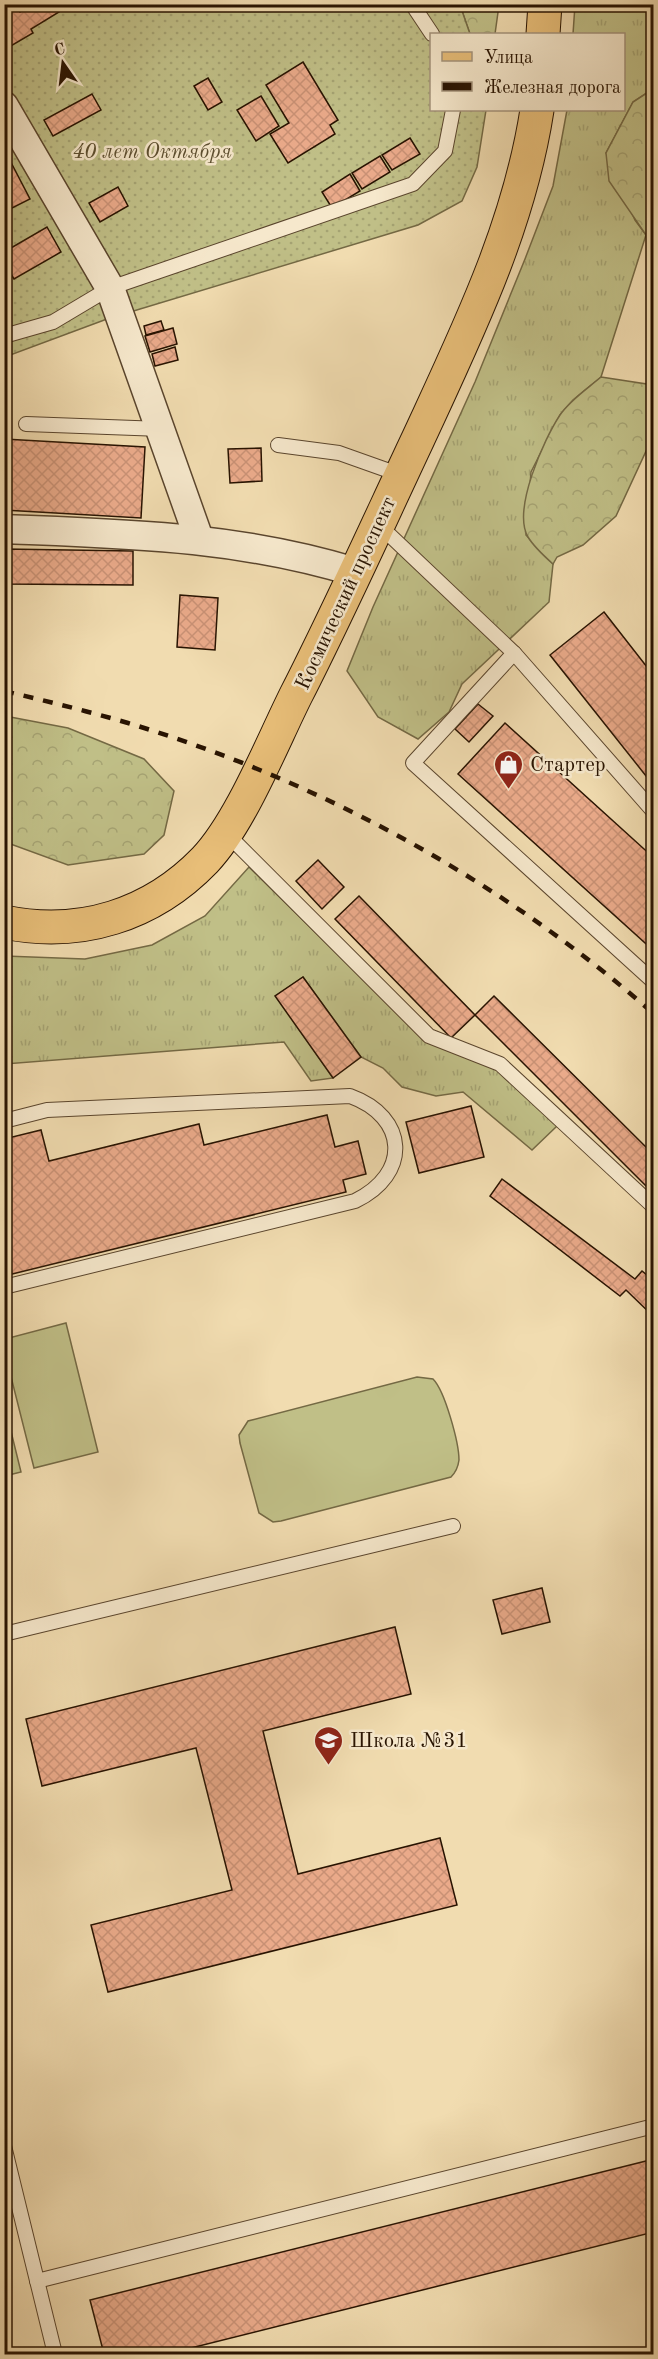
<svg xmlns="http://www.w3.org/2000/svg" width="658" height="2359" viewBox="0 0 658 2359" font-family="'Old Standard TT',serif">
<defs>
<pattern id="grass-tufts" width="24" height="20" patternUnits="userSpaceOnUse" patternTransform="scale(1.5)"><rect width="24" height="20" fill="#c0bf87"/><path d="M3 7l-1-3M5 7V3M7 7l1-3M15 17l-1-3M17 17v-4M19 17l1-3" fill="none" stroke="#a5a373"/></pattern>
<pattern id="forest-crowns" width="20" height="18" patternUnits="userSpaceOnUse" patternTransform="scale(1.5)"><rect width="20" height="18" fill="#c0bf87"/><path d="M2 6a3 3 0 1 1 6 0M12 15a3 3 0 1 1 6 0" fill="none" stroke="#a5a373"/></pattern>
<pattern id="garden-dots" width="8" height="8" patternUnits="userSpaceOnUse" patternTransform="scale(1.5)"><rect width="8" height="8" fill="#c0bf87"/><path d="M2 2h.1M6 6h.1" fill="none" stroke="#a5a373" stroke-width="1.8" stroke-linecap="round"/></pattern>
<pattern id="building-cross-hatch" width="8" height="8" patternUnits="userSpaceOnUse" patternTransform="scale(1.5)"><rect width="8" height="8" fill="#eaaa8a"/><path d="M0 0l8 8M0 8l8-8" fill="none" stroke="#c99175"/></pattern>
</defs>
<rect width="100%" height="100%" fill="#f1dcb0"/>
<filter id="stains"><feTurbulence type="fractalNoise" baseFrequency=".00333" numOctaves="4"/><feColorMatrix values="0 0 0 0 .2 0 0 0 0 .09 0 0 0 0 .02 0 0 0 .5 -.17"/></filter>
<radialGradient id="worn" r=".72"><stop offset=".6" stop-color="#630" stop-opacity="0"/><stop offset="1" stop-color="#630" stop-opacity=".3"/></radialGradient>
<g fill="url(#grass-tufts)" stroke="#746944" stroke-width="1.5">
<path d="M575,5H653V89L633,102L606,153L635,220L646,235L601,377L573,400L560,415L531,472L526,535L553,564L549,602L462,684L449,712L418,739L378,717L347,671L373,607L475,382L525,259L553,186L567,110H624V34H573Z"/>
<path d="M249,867L426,1041L499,1069L557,1126L532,1150L463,1092L436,1096L402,1087L383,1068L361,1057L303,977L276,996L333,1078L311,1081L284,1042L5,1064V956L85,959L152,945L205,916Z"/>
</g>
<g fill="url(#forest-crowns)" stroke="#746944" stroke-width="1.5">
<path d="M460,5H499L495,34H470Z"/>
<path d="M653,89V233L646,235L609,181L606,153L633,102Z"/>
<path d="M601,377L653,385V436L616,516L583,545L557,557L553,564C544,556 534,547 528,537C512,510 544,439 560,415C570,400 587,389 601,377Z"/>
<path d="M5,716L68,728L144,759L174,791L164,835L144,854L68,865L5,842Z"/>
</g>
<path fill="url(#garden-dots)" stroke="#746944" stroke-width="1.5" d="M5,5H460L470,34H432V110H486L477,167L462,201L418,225L107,319L5,357Z"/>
<g fill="#c0bf87" stroke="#746944" stroke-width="1.5">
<path d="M66,1323L98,1452L34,1468L5,1353V1339Z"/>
<path d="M417,1377L433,1379C445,1391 459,1443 459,1460C458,1468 456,1472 451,1477L281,1521L273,1522L259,1513L240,1443L239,1435L248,1421Z"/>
<path d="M5,1407L21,1472L5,1476H4Z"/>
</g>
<g fill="url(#building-cross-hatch)" stroke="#281301" stroke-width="1.5">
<path d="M33,4H55L59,12L31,29L33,33L4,50V16L18,8L20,12Z"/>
<path d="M303,62L338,120L330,125L335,134L288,163L270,134L289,123L266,85Z"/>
<path d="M208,78L222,102L208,110L194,86Z"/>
<path d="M92,94L101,110L53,136L44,120Z"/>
<path d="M261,96L279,126L256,141L237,110Z"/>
<path d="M410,138L420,154L392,170L382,155Z"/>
<path d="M4,149L30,199L4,212Z"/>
<path d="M380,156L390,172L362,189L352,173Z"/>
<path d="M350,174L360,191L332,208L322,192Z"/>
<path d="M118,187L128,206L100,222L89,203Z"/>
<path d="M47,227L61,252L14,279L4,263V252Z"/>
<path d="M161,321L164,330L146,335L144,326Z"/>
<path d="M173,328L177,344L150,352L145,336Z"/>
<path d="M175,347L178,360L155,366L152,354Z"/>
<path d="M4,439L145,447L141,518L4,510Z"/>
<path d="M261,448L262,481L230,483L228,449Z"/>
<path d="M4,549L133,551V585L4,584Z"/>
<path d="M180,595L218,598L215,650L177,647Z"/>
<path d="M604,612L654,676V786L550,655Z"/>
<path d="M478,704L493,716L469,742L455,729Z"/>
<path d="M505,723L654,858V951L458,774Z"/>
<path d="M318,860L344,887L322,909L296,881Z"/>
<path d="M359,896L475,1015L451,1038L335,919Z"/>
<path d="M303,977L361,1057L333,1078L275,996Z"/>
<path d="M494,996L654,1155V1194L475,1015Z"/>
<path d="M471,1106L484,1157L419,1173L406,1122Z"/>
<path d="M327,1115L335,1147L358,1141L366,1174L343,1180L346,1192L4,1276V1139L41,1130L49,1161L199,1124L204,1145Z"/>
<path d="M502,1179L635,1279L642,1271L654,1281V1317L626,1290L620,1296L490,1196Z"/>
<path d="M542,1588L550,1622L502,1634L493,1600Z"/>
<path d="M395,1627L411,1694L263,1731L298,1874L440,1838L457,1905L108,1992L91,1925L232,1890L196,1748L42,1786L26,1719Z"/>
<path d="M654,2159V2232L167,2354H104L90,2300Z"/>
</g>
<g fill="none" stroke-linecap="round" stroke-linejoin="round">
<defs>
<g id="lane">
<path d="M412,4L432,34"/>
<path d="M4,336L53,322L110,288L413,184L445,151L453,110"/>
<path d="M26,424L162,429"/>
<path d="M278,445L339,453L401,475"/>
<path d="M378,524L514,653L654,812"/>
<path d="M514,653L413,763L654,982"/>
<path d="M227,834L429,1036L500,1064L654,1207"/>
<path d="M4,1121L47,1110L350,1096C408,1117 411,1174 355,1201L4,1287"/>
<path d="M4,1634L453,1526"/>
<path d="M4,2146L55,2354"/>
<path d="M37,2281L654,2126"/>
</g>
<g id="street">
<path d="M4,106L110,288L199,539"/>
<path d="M4,529C126,534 238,536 355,572"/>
</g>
<g id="primary">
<path d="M543,34L545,4"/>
<path d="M4,922C80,938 152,915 205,860C241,822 272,743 296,695C339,611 378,524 418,439C467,333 519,227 537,110"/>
</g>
</defs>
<use href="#lane" stroke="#5a452d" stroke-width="16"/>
<use href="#street" stroke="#5a452d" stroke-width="31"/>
<use href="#primary" stroke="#281301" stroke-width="35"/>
<use href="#lane" stroke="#f6e8cc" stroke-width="14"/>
<use href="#street" stroke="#f6e8cc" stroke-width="28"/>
<use href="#primary" stroke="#e8be78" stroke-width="33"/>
<path stroke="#281301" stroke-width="4.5" stroke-dasharray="10 10" stroke-linecap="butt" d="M4,691C46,701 87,711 128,723C320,781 503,881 654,1014"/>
</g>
<defs>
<symbol id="shop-pin" viewBox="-11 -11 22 30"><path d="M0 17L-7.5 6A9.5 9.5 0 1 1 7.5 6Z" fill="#8f2418" stroke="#f6e8cc"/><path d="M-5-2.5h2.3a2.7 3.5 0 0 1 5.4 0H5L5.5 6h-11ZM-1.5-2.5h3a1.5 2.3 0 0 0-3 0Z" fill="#fff"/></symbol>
<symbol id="school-pin" viewBox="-11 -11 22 30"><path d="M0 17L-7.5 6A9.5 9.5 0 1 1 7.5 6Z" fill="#8f2418" stroke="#f6e8cc"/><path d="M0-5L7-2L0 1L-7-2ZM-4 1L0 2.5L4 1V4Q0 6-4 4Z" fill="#fff"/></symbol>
</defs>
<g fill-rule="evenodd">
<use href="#shop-pin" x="492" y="748" width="33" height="45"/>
<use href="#school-pin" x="312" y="1724" width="33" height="45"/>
</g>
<g text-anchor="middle" stroke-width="5" stroke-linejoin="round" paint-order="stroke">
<g font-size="21" font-style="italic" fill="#5d4f30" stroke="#f6e8cc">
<text x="152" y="158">40 лет Октября</text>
</g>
<g font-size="21" fill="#281301" stroke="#f6e8cc">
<text transform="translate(345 593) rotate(-65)" y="7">Космический проспект</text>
</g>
<g font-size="21" fill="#281301" stroke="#f6e8cc" text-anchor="start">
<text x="530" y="771">Стартер</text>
<text x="350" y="1747">Школа №31</text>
</g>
</g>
<rect width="658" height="2359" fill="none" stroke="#f1dcb0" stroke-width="24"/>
<rect x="6" y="6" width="646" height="2347" fill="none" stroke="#281301" stroke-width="3"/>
<rect x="12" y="12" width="634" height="2335" fill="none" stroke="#281301" stroke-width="1.5"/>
<rect x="430" y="33" width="195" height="78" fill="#f6e8cc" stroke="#a4937b" stroke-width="1.5"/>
<rect x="442" y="52" width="30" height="9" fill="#e8be78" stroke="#a4937b" stroke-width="1.5"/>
<text x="484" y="63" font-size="18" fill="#281301">Улица</text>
<rect x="442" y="82" width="30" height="9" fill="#281301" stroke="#a4937b" stroke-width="1.5"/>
<text x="484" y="93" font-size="18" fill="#281301">Железная дорога</text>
<g transform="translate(63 63) rotate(346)" stroke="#f6e8cc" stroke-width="4.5" paint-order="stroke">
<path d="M0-4.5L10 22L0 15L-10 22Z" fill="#281301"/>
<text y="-9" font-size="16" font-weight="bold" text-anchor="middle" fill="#281301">С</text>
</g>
<rect width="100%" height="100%" filter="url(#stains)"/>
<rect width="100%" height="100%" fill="url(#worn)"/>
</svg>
